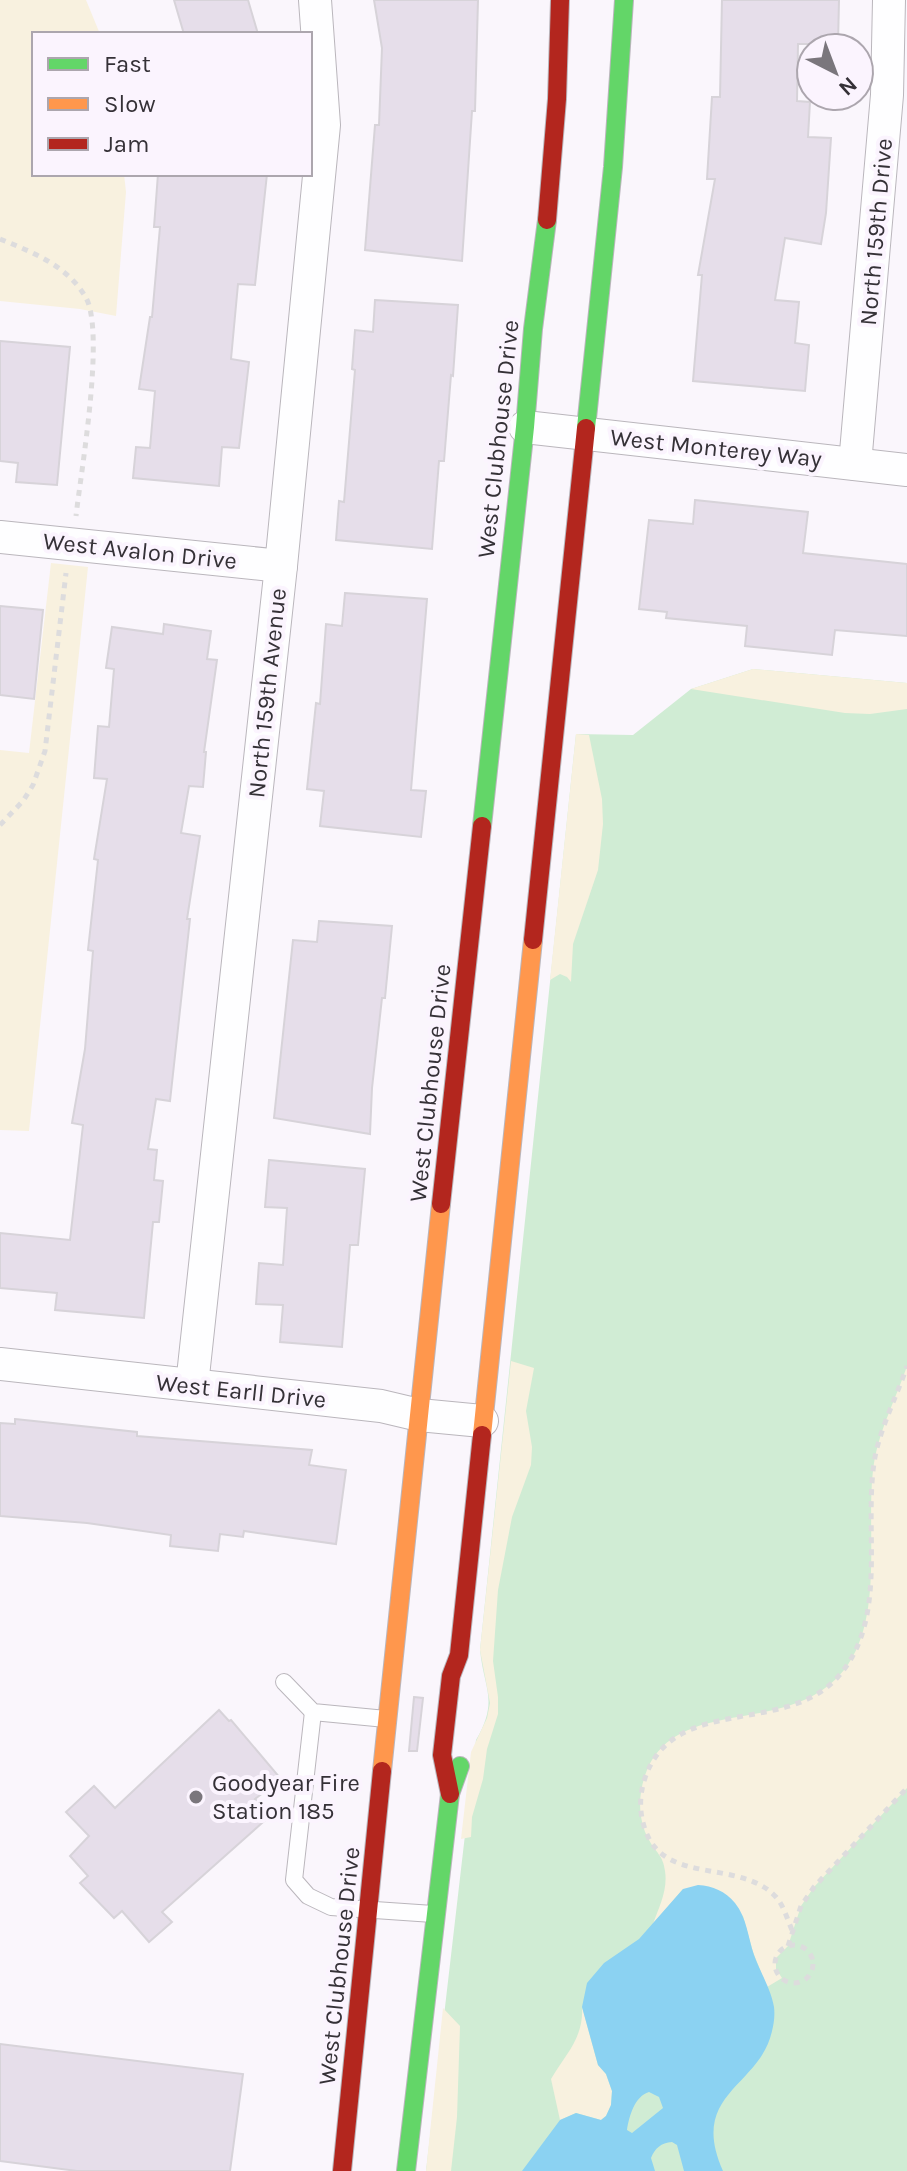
<svg xmlns="http://www.w3.org/2000/svg" width="907" height="2171" viewBox="0 0 907 2171" font-family="Karla,sans-serif">
<rect width="100%" height="100%" fill="#faf6fc"/>
<path fill="#d0ecd4" d="M753,669L907,683V2171H426L476,1740C499,1700 484,1690 480,1650L576,734L633,735L691,689Z"/>
<g fill="#f8f1df">
<path d="M0,0H86L100,34H34V174H124L126,192L116,316L80,309L0,301Z"/>
<path d="M51,563L88,567L29,1131L0,1130V750L29,753Z"/>
<path d="M753,669L907,683V709L870,714L845,713L691,689Z"/>
<path d="M576,734L589,735L602,799L603,824L598,870L573,944L571,982L567,977L560,974L550,980Z"/>
<path d="M511,1361L534,1368L526,1411L532,1447L531,1465L512,1517L498,1590L493,1661L498,1697V1714L487,1749L483,1779L472,1817L471,1837L461,1839L471,1752L487,1718L490,1703L480,1650Z"/>
<path d="M907,1366V1788L814,1887L801,1906L788,1946L776,1958V1969L782,1978L767,1987L753,1952L743,1916L683,1889L653,1924C659,1907 668,1890 665,1871C663,1855 656,1853 649,1840C637,1819 638,1792 647,1770C680,1694 790,1738 844,1670C887,1615 863,1521 875,1457C881,1426 897,1396 907,1366Z"/>
<path d="M582,2007L598,2065L606,2074L612,2091L611,2105L606,2116L601,2120L576,2113L560,2120L551,2079C565,2055 584,2038 582,2007Z"/>
<path d="M443,2008L460,2026L457,2117L451,2171H426Z"/>
</g>
<path fill="#8bd2f2" fill-rule="evenodd" d="M698,1885C713,1886 725,1891 735,1903C747,1918 748,1938 754,1955C760,1972 771,1989 774,2007C775,2015 774,2023 772,2031C760,2087 688,2093 723,2171H684L677,2145L672,2142C661,2143 655,2148 651,2158L655,2171H522L560,2120L576,2113L601,2120L606,2116L611,2105L612,2091L606,2074L598,2065L582,2007L587,1983L604,1963L639,1939L683,1889ZM649,2092L659,2097L663,2108L632,2133L627,2130C629,2116 635,2096 649,2092Z"/>
<g fill="#e6deea" stroke="#d7d3d9" stroke-width="2">
<path d="M174,0H248L258,34H184Z"/>
<path d="M374,0H478L475,111H472L462,261L365,250L375,125H379L382,48Z"/>
<path d="M722,0H839L838,44H798L797,101L810,102L808,137L831,138L826,213L821,244L785,238L775,300L799,302L795,343L809,345L805,391L693,381L702,275H698L715,179H707L712,97H720Z"/>
<path d="M158,174H267L255,285L238,284L231,359L249,362L239,448L222,447L219,486L133,478L136,447L150,448L155,391L139,389L150,317H152L160,227H154Z"/>
<path d="M375,300L458,305L453,376L451,375L444,461H439L432,549L336,540L339,501L344,502L355,370L352,369L355,330L373,332Z"/>
<path d="M0,341L70,347L57,485L16,482L18,463L0,461Z"/>
<path d="M695,500L808,512L803,553L907,564V636L835,630L832,655L745,646L747,626L666,618L667,612L639,609L649,520L693,524Z"/>
<path d="M345,593L427,599L411,790L426,791L421,837L320,826L324,791L307,789L316,703L320,704L326,624L342,626Z"/>
<path d="M0,606L43,610L34,699L0,695Z"/>
<path d="M164,624L211,631L207,659L217,660L204,752H206L203,787L189,786L181,833L200,836L187,919H190L170,1101L156,1099L148,1149L157,1150L154,1180L163,1181L159,1222H153L144,1318L55,1310L57,1293L0,1288V1233L70,1240L83,1125L72,1123L85,1049L93,951L88,950L98,860L94,859L107,779L94,778L98,726L109,727L114,669L106,668L112,627L163,634Z"/>
<path d="M319,921L392,926L385,998H382L372,1088L370,1134L274,1118L293,940L317,942Z"/>
<path d="M269,1160L365,1169L358,1245H350L342,1347L280,1342L283,1305L256,1304L259,1263L283,1265L287,1208L265,1207Z"/>
<path d="M15,1419L137,1432V1436L312,1450L309,1465L346,1470L336,1544L244,1531L243,1537L220,1534L218,1551L170,1546L171,1535L87,1523L0,1516V1423L15,1424Z"/>
<path d="M414,1697L423,1698L417,1751H409Z"/>
<path d="M219,1710L229,1721L231,1720L281,1779L255,1799L271,1815L162,1912L172,1922L149,1942L122,1911L114,1918L80,1883L88,1876L70,1856L89,1836L66,1812L94,1786L115,1808Z"/>
<path d="M0,2044L243,2074L230,2171H77L0,2161Z"/>
</g>
<g fill="none" stroke-linecap="round" stroke-linejoin="round">
<defs>
<g id="lane">
<path d="M284,1682L313,1712L386,1719"/>
<path d="M313,1712L294,1880L308,1896L331,1907L433,1914"/>
</g>
<g id="street">
<path d="M525,427L907,470"/>
<path d="M855,464L887,95L889,0"/>
<path d="M0,537L281,566"/>
<path d="M0,1364L381,1406L419,1415L482,1421"/>
<path d="M192,1385L281,566L324,125L315,0"/>
</g>
<g id="fast">
<path d="M586,428L613,167L624,0"/>
<path d="M482,826L525,427L533,329L547,220"/>
<path d="M406,2171L450,1794L460,1766"/>
</g>
<g id="slow">
<path d="M482,1435L533,940"/>
<path d="M382,1771L441,1204"/>
</g>
<g id="jam">
<path d="M547,220L557,99L560,0"/>
<path d="M533,940L586,428"/>
<path d="M441,1204L482,826"/>
<path d="M450,1794L442,1755L451,1676L459,1655L482,1435"/>
<path d="M342,2171L382,1771"/>
</g>
</defs>
<use href="#lane" stroke="#bab6bc" stroke-width="18"/>
<use href="#street" stroke="#bab6bc" stroke-width="34"/>
<use href="#fast" stroke="#bab6bc" stroke-width="20"/>
<use href="#slow" stroke="#bab6bc" stroke-width="20"/>
<use href="#jam" stroke="#bab6bc" stroke-width="20"/>
<g stroke="#dddcdd" stroke-width="5" stroke-dasharray="6 6" stroke-linecap="butt">
<path d="M0,239C32,252 66,265 85,296C106,329 81,471 76,516"/>
<path d="M0,825L23,801L33,785L45,751L66,573"/>
<path d="M792,1930C787,1919 784,1906 776,1897C741,1859 666,1885 646,1832C639,1814 639,1796 645,1778C673,1695 781,1735 835,1680C891,1622 862,1529 875,1457C881,1426 897,1396 907,1366"/>
<circle cx="794" cy="1964" r="19"/>
<path d="M788,1946L801,1906L814,1887L907,1788"/>
</g>
<use href="#lane" stroke="#fefeff" stroke-width="16"/>
<use href="#street" stroke="#fefeff" stroke-width="32"/>
<use href="#fast" stroke="#63d668" stroke-width="18"/>
<use href="#slow" stroke="#ff974d" stroke-width="18"/>
<use href="#jam" stroke="#b3261e" stroke-width="18"/>
</g>
<circle fill="#7a767c" stroke="#fbf4fe" stroke-width="3" cx="196" cy="1797" r="8"/>
<g text-anchor="middle" stroke-width="8" stroke-linejoin="round" paint-order="stroke">
<g font-size="24" fill="#353137" stroke="#fbf4fe">
<text transform="translate(876 232) rotate(-85)" y="8">North 159th Drive</text>
<text transform="translate(498 439) rotate(-84)" y="8">West Clubhouse Drive</text>
<text transform="translate(716 448) rotate(6)" y="8">West Monterey Way</text>
<text transform="translate(140 551) rotate(6)" y="8">West Avalon Drive</text>
<text transform="translate(267 693) rotate(-84)" y="8">North 159th Avenue</text>
<text transform="translate(430 1083) rotate(-84)" y="8">West Clubhouse Drive</text>
<text transform="translate(241 1391) rotate(6)" y="8">West Earll Drive</text>
<text transform="translate(339 1966) rotate(-84)" y="8">West Clubhouse Drive</text>
</g>
<g font-size="24" fill="#353137" stroke="#fbf4fe" text-anchor="start">
<text x="212" y="1791">Goodyear Fire<tspan x="212" dy="28">Station 185</tspan></text>
</g>
</g>
<rect x="32" y="32" width="280" height="144" fill="#fbf4fe" stroke="#aca6ae" stroke-width="2"/>
<rect x="48" y="58" width="40" height="12" fill="#63d668" stroke="#aca6ae" stroke-width="2"/>
<text x="104" y="72" font-size="24" fill="#353137">Fast</text>
<rect x="48" y="98" width="40" height="12" fill="#ff974d" stroke="#aca6ae" stroke-width="2"/>
<text x="104" y="112" font-size="24" fill="#353137">Slow</text>
<rect x="48" y="138" width="40" height="12" fill="#b3261e" stroke="#aca6ae" stroke-width="2"/>
<text x="104" y="152" font-size="24" fill="#353137">Jam</text>
<g transform="translate(835 72) rotate(138)"><circle r="38" fill="#fbf4fe" stroke="#aca6ae" stroke-width="2"/>
<path d="M0-6L14 30L0 20L-14 30Z" fill="#7a767c"/>
<text y="-12" font-size="22" font-weight="bold" text-anchor="middle" fill="#353137">N</text>
</g>
</svg>
